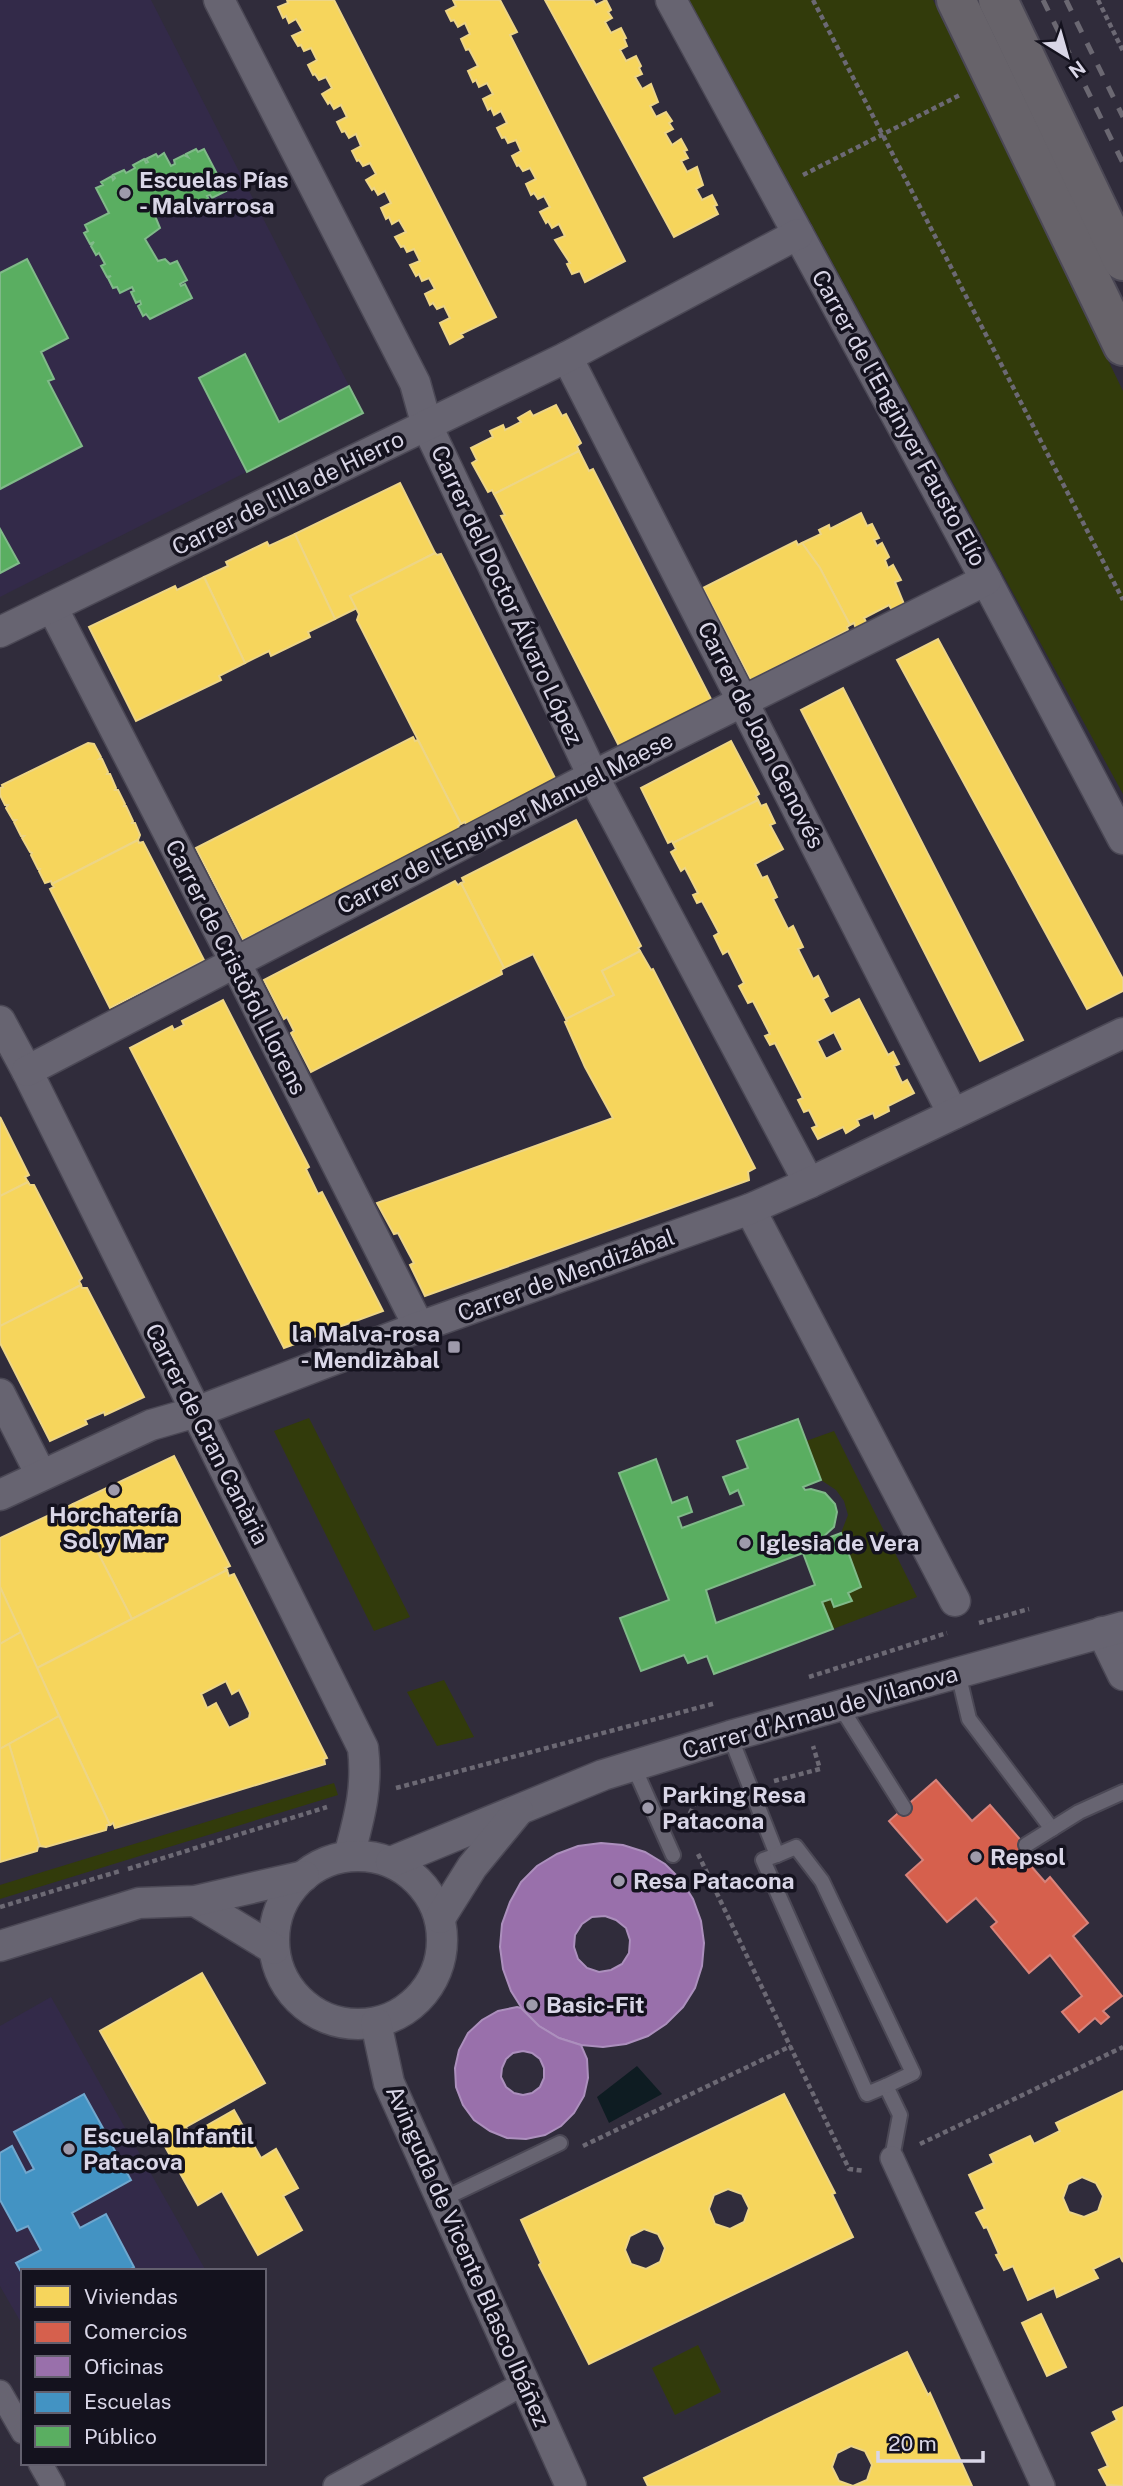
<svg xmlns="http://www.w3.org/2000/svg" width="1123" height="2486" viewBox="0 0 1123 2486" font-family="'Public Sans',sans-serif">
<rect width="100%" height="100%" fill="#302c3b"/>
<g fill="#332a49">
<path d="M0,0H151L363,413L0,597Z"/>
<path d="M51,1997L206,2271H23V2326L0,2286V2026Z"/>
</g>
<g fill="#323b0b">
<path d="M689,0H933L1123,391V794Z"/>
<path d="M309,1418L410,1617L374,1631L274,1431Z"/>
<path d="M834,1431L917,1597L833,1629L822,1602L831,1599L834,1607L851,1602L848,1593L861,1587L841,1533L848,1515L844,1501L836,1490L821,1480L806,1441Z"/>
<path d="M444,1680L474,1737L437,1746L407,1692Z"/>
<path d="M334,1783L338,1795L0,1899V1885Z"/>
<path d="M698,2345L721,2392L675,2415L652,2368Z"/>
</g>
<path fill="#0e1c22" d="M637,2066L662,2094L609,2123L597,2097Z"/>
<g fill="#f6d55c" stroke="#edd586" stroke-width="2" fill-rule="evenodd">
<path d="M287,0H334L496,317L461,334L463,337L450,344L440,323L450,318L444,306L437,309L433,303L430,305L425,294L435,289L429,278L422,281L419,274L416,276L410,265L420,261L414,249L407,252L404,246L401,247L395,237L406,232L399,220L392,224L389,217L386,219L381,208L391,203L385,191L378,195L374,188L372,190L366,180L376,174L370,163L363,166L359,160L357,161L352,151L361,146L356,134L349,138L345,131L342,132L337,122L347,117L341,105L334,109L330,102L328,104L322,94L332,88L326,77L319,80L315,74L313,75L308,65L317,60L311,48L304,51L301,45L298,46L292,36L303,31L296,19L289,23L286,16L283,18L278,7L288,3Z"/>
<path d="M453,0H500L517,32L510,35L625,261L585,282L580,271L572,274L567,264L570,263L555,240L565,236L559,224L552,228L548,221L546,223L540,212L550,207L544,196L538,199L534,193L531,195L526,184L536,179L530,168L523,171L519,165L517,166L512,156L521,151L516,140L508,143L505,137L502,138L497,128L507,123L501,111L494,115L491,108L488,110L483,99L493,94L487,83L479,87L476,80L473,82L468,71L478,66L469,49L466,50L461,39L470,34L465,23L458,27L454,20L451,21L446,11L456,6Z"/>
<path d="M545,0H593L596,5L606,0L611,10L608,12L612,18L605,22L611,33L621,28L626,38L624,39L627,46L620,50L626,61L636,56L641,66L639,68L642,74L635,77L642,89L651,84L658,102L650,106L656,117L666,112L672,121L669,123L673,129L665,133L672,145L681,139L687,150L684,151L688,158L681,161L687,172L697,167L703,185L696,189L702,200L712,195L717,205L714,206L718,214L674,237Z"/>
<path d="M556,405L562,416L566,414L581,443L577,446L579,451L494,494L492,490L488,492L472,463L477,460L471,448L493,437L490,431L503,425L505,430L521,422L518,418L530,411L533,416Z"/>
<path d="M579,451L589,471L593,469L712,701L620,748L501,516L505,515L494,494Z"/>
<path d="M400,483L435,553L350,596L357,608L335,619L295,534Z"/>
<path d="M861,513L867,526L872,524L879,538L874,540L877,546L882,543L889,557L885,560L888,568L893,565L901,580L895,582L904,604L892,610L889,605L864,618L867,624L856,629L854,623L850,625L820,568L802,543L821,534L819,530L829,525L830,529Z"/>
<path d="M295,534L335,619L308,632L310,637L271,656L269,651L245,663L204,577L228,566L226,562L267,542L269,546Z"/>
<path d="M796,541L798,545L802,543L820,568L850,625L847,627L848,630L751,680L703,588Z"/>
<path d="M435,553L437,555L441,554L556,780L467,827L465,822L461,824L357,620L359,614L350,596Z"/>
<path d="M204,577L245,663L219,676L221,680L136,721L89,627L175,586L177,590Z"/>
<path d="M938,639L1123,979V991L1087,1009L897,660Z"/>
<path d="M843,688L1023,1040L980,1061L801,710Z"/>
<path d="M413,737L415,741L418,740L461,824L458,826L460,829L243,940L196,848Z"/>
<path d="M731,741L759,794L756,796L758,800L673,843L672,841L668,843L641,788Z"/>
<path d="M88,743L94,744L101,757L99,759H102L108,772L107,774H110L116,788L115,790H118L125,804L124,806H126L133,821L132,823H135L140,835L138,840L52,884L51,881L45,883L39,871L40,869H38L31,855L32,853L30,852L22,838L24,836H21L14,822L16,820H13L6,808L8,805H5L0,795V788L3,787L2,785Z"/>
<path d="M758,800L761,806L766,804L775,823L770,825L783,849L755,864L762,878L767,876L777,897L773,899L788,929L793,926L803,947L798,949L813,979L818,976L828,996L823,999L831,1014L859,999L888,1055L893,1052L899,1064L894,1066L902,1083L907,1080L914,1093L888,1106L889,1111L875,1118L873,1113L857,1120L859,1125L846,1133L843,1127L818,1139L812,1128L817,1126L809,1110L804,1112L798,1100L803,1098L775,1043L770,1045L765,1036L770,1034L753,1001L748,1003L739,986L744,983L728,951L723,954L714,936L719,933L702,901L697,903L693,895L698,893L685,868L681,871L671,852L676,849L673,843ZM834,1032L843,1050L826,1059L817,1041Z"/>
<path d="M576,820L641,946L638,948L640,951L602,971L614,995L566,1019L533,954L504,968L461,883L464,882L462,878Z"/>
<path d="M138,840L139,843L143,842L204,960L110,1008L50,889L54,887L52,884Z"/>
<path d="M455,881L458,885L461,883L479,919L504,968L501,970L502,974L311,1072L291,1033L294,1031L287,1017L284,1019L264,980Z"/>
<path d="M640,951L651,970L653,969L755,1168L748,1172L749,1180L425,1296L410,1265L414,1263L408,1252L398,1233L394,1234L377,1203L613,1118L585,1067L565,1022L567,1021L566,1019L614,995L602,971Z"/>
<path d="M223,1000L309,1167L306,1169L318,1194L322,1192L383,1311L339,1327L337,1324L326,1328L328,1332L284,1348L130,1048L172,1026L174,1030L184,1025L182,1021Z"/>
<path d="M0,1117L29,1175L25,1177L28,1182L0,1196Z"/>
<path d="M28,1182L30,1185H34L82,1278L79,1281L81,1285L0,1326V1196Z"/>
<path d="M81,1285L82,1288H87L144,1397L105,1415L104,1412L85,1420L87,1424L50,1441L0,1343V1326Z"/>
<path d="M174,1456L230,1566L225,1568L227,1570L132,1619L73,1504Z"/>
<path d="M73,1504L132,1619L37,1668L0,1587V1538Z"/>
<path d="M227,1570L229,1576L234,1574L327,1758L324,1759L325,1764L115,1828L113,1823L110,1825L37,1668ZM226,1681L232,1694L239,1690L250,1713L249,1718L229,1728L216,1703L207,1708L201,1694Z"/>
<path d="M0,1587L21,1632L0,1644Z"/>
<path d="M21,1632L59,1716L0,1749V1644Z"/>
<path d="M59,1716L110,1825H107L106,1830L46,1847L40,1846L9,1744Z"/>
<path d="M9,1744L40,1846L38,1847L37,1851L0,1862V1749Z"/>
<path d="M202,1973L265,2083L186,2127L190,2135L234,2110L261,2158L276,2149L298,2188L283,2196L302,2230L258,2255L222,2191L198,2205L100,2031Z"/>
<path d="M1123,2091V2262L1120,2256L1093,2269L1098,2278L1057,2297L1054,2288L1028,2300L1013,2266L1004,2270L996,2255L999,2254L987,2227L984,2228L976,2213L985,2209L969,2175L994,2163L990,2155L1030,2136L1034,2144L1060,2131L1056,2123ZM1082,2177L1096,2183L1103,2196L1098,2211L1084,2217L1069,2212L1063,2198L1068,2184Z"/>
<path d="M784,2094L835,2193L832,2194L853,2237L589,2364L539,2265L541,2263L521,2220ZM728,2189L742,2194L749,2208L744,2222L730,2229L715,2224L709,2209L714,2195ZM644,2229L658,2234L665,2248L660,2262L646,2269L631,2264L625,2250L630,2236Z"/>
<path d="M1041,2314L1066,2367L1047,2376L1022,2323Z"/>
<path d="M907,2352L928,2395L930,2393L972,2486H648L644,2478ZM851,2446L865,2451L872,2465L867,2480L853,2486L839,2481L832,2467L837,2453Z"/>
<path d="M1123,2407V2486L1107,2485L1099,2470L1108,2466L1092,2433L1117,2420L1113,2412Z"/>
</g>
<path fill="#d6604d" stroke="#d7837b" stroke-width="2" d="M936,1780L972,1821L990,1805L1031,1852L1024,1858L1045,1882L1050,1877L1088,1923L1073,1936L1122,1996L1103,2011L1109,2017L1101,2024L1095,2018L1079,2032L1062,2012L1082,1996L1050,1955L1029,1973L991,1927L997,1922L976,1898L947,1922L906,1875L923,1860L889,1821Z"/>
<g fill="#9970ab" stroke="#ac8fbd" stroke-width="2" fill-rule="evenodd">
<path d="M601,1843L623,1845L645,1852L665,1864L681,1880L693,1899L701,1921L704,1943L702,1966L695,1988L683,2007L666,2024L648,2036L626,2044L603,2047L581,2045L559,2038L539,2026L523,2010L511,1991L503,1969L500,1947L502,1924L510,1902L521,1882L537,1866L557,1854L578,1846ZM605,1916L616,1920L626,1928L630,1940L629,1953L622,1964L611,1970L599,1972L587,1968L578,1959L574,1947L575,1935L582,1924L592,1917Z"/>
<path d="M517,2007L521,2008L539,2026L559,2038L581,2045L587,2059L588,2078L584,2096L574,2113L561,2126L545,2135L526,2139L507,2138L490,2131L474,2120L463,2105L456,2087L455,2068L459,2050L468,2033L482,2020L498,2011ZM523,2051L532,2053L540,2059L544,2068V2078L540,2087L532,2093L523,2095L514,2093L506,2087L501,2077L502,2068L506,2059L513,2053Z"/>
</g>
<path fill="#4393c3" stroke="#70a7ce" stroke-width="2" d="M84,2094L104,2130L95,2136L99,2143L108,2138L131,2180L72,2213L80,2228L106,2214L134,2267L127,2271H23V2275L16,2263L41,2250L28,2226L17,2231L0,2200V2153L12,2146L26,2173L34,2169L14,2132Z"/>
<g fill="#5aae61" stroke="#80ba89" stroke-width="2" fill-rule="evenodd">
<path d="M196,149L198,152L204,149L226,191L212,198L210,195L207,196L211,203L192,213L189,208L183,210L178,208L174,203L153,211L160,228L145,239L158,261L165,259L170,264L177,261L187,280L180,284L181,286L185,284L192,298L150,319L146,314L143,316L138,306L141,304L140,301L136,303L131,292L134,291L132,287L120,293L117,287L113,288L108,278L111,276L107,277L101,266L105,264L99,253L96,255L91,246L94,242L90,244L84,233L88,231L85,225L109,213L96,188L103,185L101,182L112,176L113,180L115,178L113,175L124,170L126,173L135,168L133,165L144,159L146,163L148,162L146,159L156,154L158,157L164,153L171,166L175,164L174,160L184,155L188,157L186,154Z"/>
<path d="M27,259L68,338L41,352L54,379L48,381L82,446L0,489V273Z"/>
<path d="M245,354L279,422L349,386L363,413L247,472L199,378Z"/>
<path d="M0,529L19,563L0,573Z"/>
<path d="M798,1419L821,1480L803,1487L805,1490L811,1489L825,1493L835,1504L837,1512L834,1527L823,1537L825,1539L841,1533L861,1587L848,1593L852,1601L834,1607L831,1599L822,1602L833,1629L714,1674L707,1656L688,1663L684,1655L641,1671L620,1618L669,1600L619,1473L656,1459L672,1503L687,1497L692,1512L678,1517L682,1528L744,1505L738,1490L730,1494L723,1477L748,1468L737,1441ZM803,1553L815,1585L716,1623L706,1590Z"/>
</g>
<g fill="none" stroke-linecap="round" stroke-linejoin="round">
<defs>
<g id="service">
<path d="M958,1673L969,1719L1052,1829"/>
<path d="M840,1706L904,1808"/>
<path d="M730,1736L777,1855L763,1860L867,2094L886,2086L900,2115L892,2158"/>
<path d="M633,1765L673,1855"/>
<path d="M1026,1845L1079,1812L1123,1792"/>
<path d="M777,1855L796,1847L822,1881L913,2073L886,2086"/>
<path d="M441,2200L560,2143"/>
</g>
<g id="pedestrian">
<path d="M892,2158L1043,2486"/>
<path d="M0,2392L23,2432"/>
<path d="M40,2463L53,2486"/>
<path d="M335,2486L523,2384"/>
</g>
<g id="minor">
<path d="M219,0L415,383L427,426L593,776L809,1183"/>
<path d="M671,0L986,580L1123,839"/>
<path d="M567,357L953,1114"/>
<path d="M52,607L235,962L419,1327"/>
<path d="M0,632L567,357L798,234"/>
<path d="M0,1021L27,1071L363,1748C368,1789 359,1818 349,1856"/>
<path d="M27,1071L593,776L986,580"/>
<path d="M750,1209L955,1601"/>
<path d="M0,1394L41,1475"/>
<path d="M0,1495L151,1425L196,1412L419,1327L750,1209L809,1183L1123,1033"/>
<path d="M1102,1632L1123,1675"/>
<circle cx="358" cy="1940" r="84"/>
<path d="M391,1862L603,1775L730,1736L1123,1627"/>
<path d="M195,1901L274,1949"/>
<path d="M440,1918L472,1867L518,1811"/>
<path d="M0,1946L139,1903L195,1901L304,1876"/>
<path d="M376,2023L389,2083L571,2486"/>
</g>
<g id="secondary">
<path d="M956,0L1123,346"/>
<path d="M998,0L1123,261"/>
</g>
</defs>
<use href="#service" stroke="#4b4855" stroke-width="18"/>
<use href="#pedestrian" stroke="#4b4855" stroke-width="26"/>
<use href="#minor" stroke="#4b4855" stroke-width="33"/>
<use href="#secondary" stroke="#4b4855" stroke-width="42"/>
<g stroke="#6c6974" stroke-width="4.5" stroke-dasharray="5 3.5" stroke-linecap="butt">
<path d="M813,0L1123,600"/>
<path d="M1098,0L1123,51"/>
<path d="M803,175L960,95"/>
<path d="M979,1623L1029,1609"/>
<path d="M809,1677L947,1633"/>
<path d="M774,1781L820,1769L813,1746"/>
<path d="M396,1788L716,1703"/>
<path d="M686,1821L695,1803L728,1794"/>
<path d="M698,1854L849,2169L865,2171"/>
<path d="M128,1869L327,1807"/>
<path d="M0,1907L120,1871"/>
<path d="M920,2144L1123,2047"/>
<path d="M583,2146L791,2046"/>
</g>
<use href="#service" stroke="#676471" stroke-width="14"/>
<use href="#pedestrian" stroke="#676471" stroke-width="23"/>
<use href="#minor" stroke="#676471" stroke-width="30"/>
<use href="#secondary" stroke="#67636a" stroke-width="38"/>
<g stroke="#6b6872" stroke-width="5" stroke-dasharray="12 12" stroke-linecap="butt">
<path d="M1043,0L1123,163"/>
<path d="M1066,0L1123,117"/>
</g>
</g>
<g fill="#9e9aab" stroke="#14121e" stroke-width="2.5">
<circle cx="125" cy="193" r="7"/>
<rect x="447" y="1340" width="14" height="14" rx="3.5"/>
<circle cx="114" cy="1490" r="7"/>
<circle cx="745" cy="1543" r="7"/>
<circle cx="648" cy="1808" r="7"/>
<circle cx="976" cy="1857" r="7"/>
<circle cx="619" cy="1881" r="7"/>
<circle cx="532" cy="2005" r="7"/>
<circle cx="69" cy="2149" r="7"/>
</g>
<g text-anchor="middle" stroke-width="7" stroke-linejoin="round" paint-order="stroke">
<g font-size="23" font-weight="bold" fill="#d9d6e7" stroke="#14121e" text-anchor="start">
<text x="139" y="188">Escuelas Pías<tspan x="139" dy="26">- Malvarrosa</tspan></text>
<text x="440" y="1342" text-anchor="end">la Malva-rosa<tspan x="440" dy="26">- Mendizàbal</tspan></text>
<text x="114" y="1523" text-anchor="middle">Horchatería<tspan x="114" dy="26">Sol y Mar</tspan></text>
<text x="759" y="1551">Iglesia de Vera</text>
<text x="662" y="1803">Parking Resa<tspan x="662" dy="26">Patacona</tspan></text>
<text x="990" y="1865">Repsol</text>
<text x="633" y="1889">Resa Patacona</text>
<text x="546" y="2013">Basic-Fit</text>
<text x="83" y="2144">Escuela Infantil<tspan x="83" dy="26">Patacova</tspan></text>
</g>
<g font-size="23" fill="#d9d6e7" stroke="#14121e">
<text transform="translate(899 418) rotate(61)" y="8">Carrer de l'Enginyer Fausto Elío</text>
<text transform="translate(288 493) rotate(-26)" y="8">Carrer de l'Illa de Hierro</text>
<text transform="translate(507 595) rotate(65)" y="8">Carrer del Doctor Álvaro López</text>
<text transform="translate(761 735) rotate(63)" y="8">Carrer de Joan Genovés</text>
<text transform="translate(505 823) rotate(-27)" y="8">Carrer de l'Enginyer Manuel Maese</text>
<text transform="translate(236 967) rotate(63)" y="8">Carrer de Cristòfol Llorens</text>
<text transform="translate(566 1275) rotate(-20)" y="8">Carrer de Mendizábal</text>
<text transform="translate(207 1434) rotate(63)" y="8">Carrer de Gran Canària</text>
<text transform="translate(820 1712) rotate(-16)" y="8">Carrer d'Arnau de Vilanova</text>
<text transform="translate(468 2256) rotate(66)" y="8">Avinguda de Vicente Blasco Ibáñez</text>
</g>
</g>
<rect x="21" y="2269" width="245" height="196" fill="#14121e" stroke="#63606e" stroke-width="2"/>
<rect x="35" y="2286" width="35" height="21" fill="#f6d55c" stroke="#63606e" stroke-width="2"/>
<text x="84" y="2304" font-size="21" fill="#d9d6e7">Viviendas</text>
<rect x="35" y="2322" width="35" height="21" fill="#d6604d" stroke="#63606e" stroke-width="2"/>
<text x="84" y="2339" font-size="21" fill="#d9d6e7">Comercios</text>
<rect x="35" y="2356" width="35" height="21" fill="#9970ab" stroke="#63606e" stroke-width="2"/>
<text x="84" y="2374" font-size="21" fill="#d9d6e7">Oficinas</text>
<rect x="35" y="2392" width="35" height="21" fill="#4393c3" stroke="#63606e" stroke-width="2"/>
<text x="84" y="2409" font-size="21" fill="#d9d6e7">Escuelas</text>
<rect x="35" y="2426" width="35" height="21" fill="#5aae61" stroke="#63606e" stroke-width="2"/>
<text x="84" y="2444" font-size="21" fill="#d9d6e7">Público</text>
<g transform="translate(1067 56) rotate(143)" stroke="#14121e" stroke-width="5" paint-order="stroke">
<path d="M0-5L12 26L0 18L-12 26Z" fill="#d9d6e7"/>
<text y="-10" font-size="19" font-weight="bold" text-anchor="middle" fill="#d9d6e7">N</text>
</g>
<path d="M878 2451v10h105v-10" fill="none" stroke="#d9d6e7" stroke-width="3.5"/>
<text x="888" y="2451" font-size="21" fill="#d9d6e7" stroke="#14121e" stroke-width="5" paint-order="stroke">20 m</text>
</svg>
